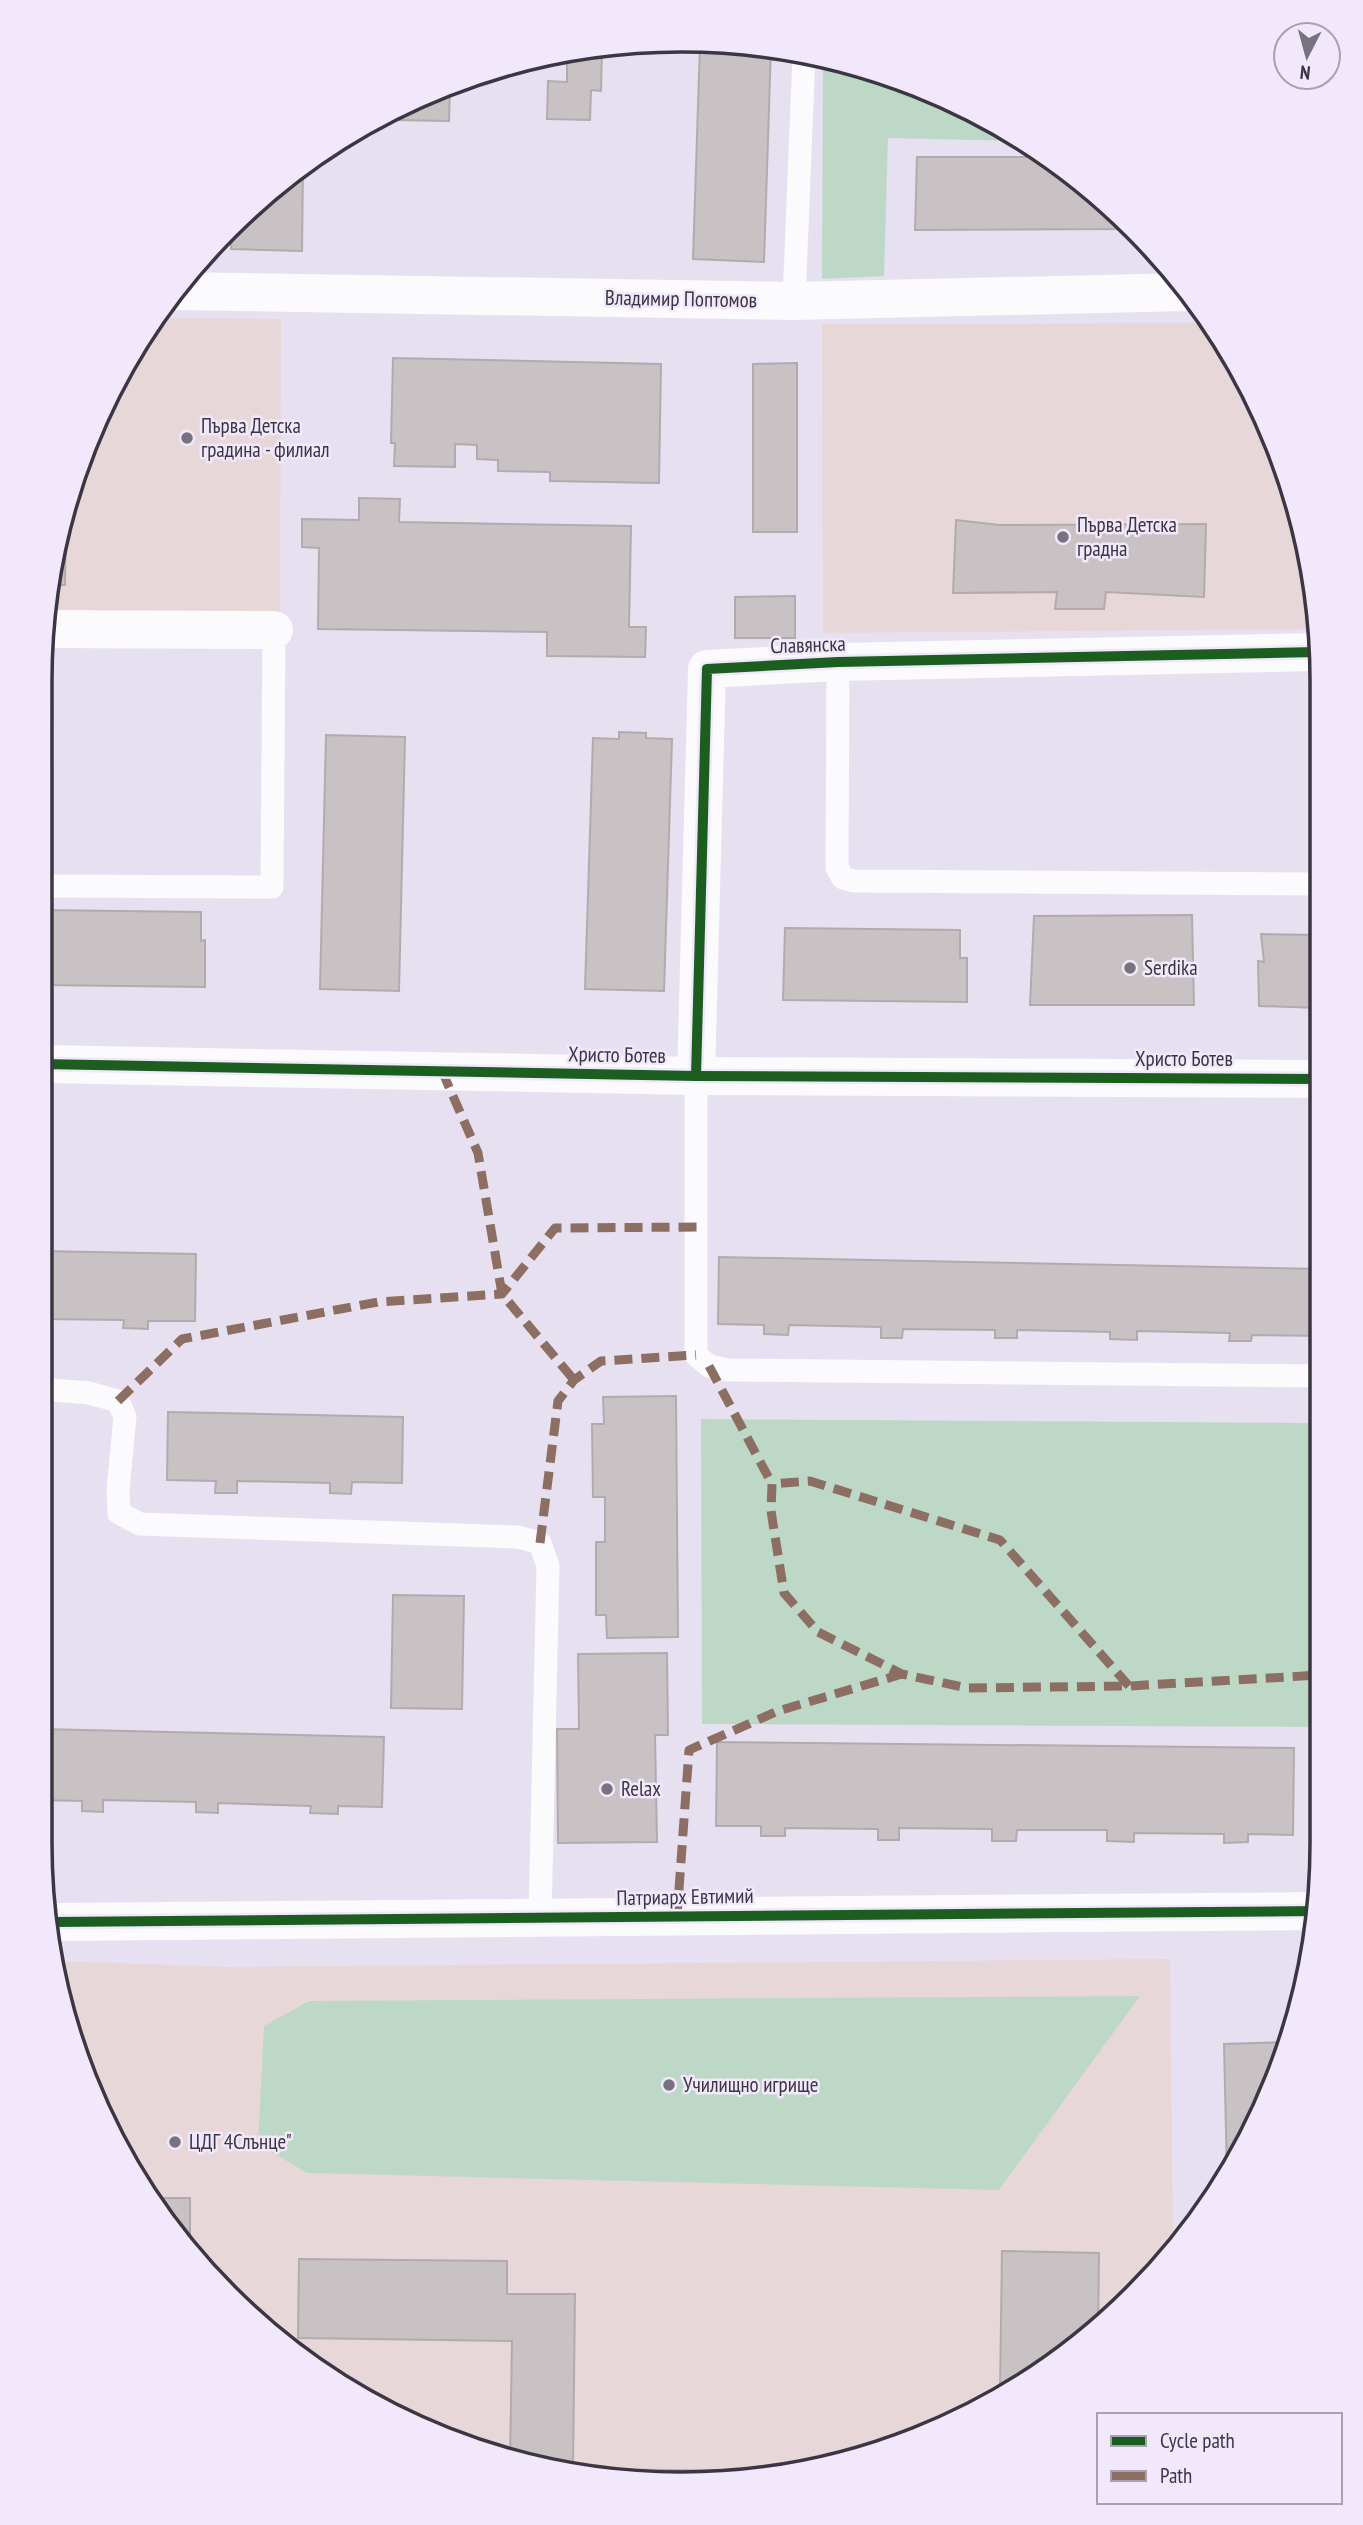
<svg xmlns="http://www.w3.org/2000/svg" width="1363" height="2525" viewBox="0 0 1363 2525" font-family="'PT Sans Narrow',sans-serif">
<rect width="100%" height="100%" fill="#e7e0f0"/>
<g fill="#e8d7d9">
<path d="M157,318L281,319L280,614L46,611L62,515L126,361Z"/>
<path d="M1212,323L1289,475L1317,598V629L823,633L822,324Z"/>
<path d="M1170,1959L1173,2242L1105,2325L927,2436L724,2483L516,2463L326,2377L173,2234L74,2050L60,1961L227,1967Z"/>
</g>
<g fill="#bed8c8">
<path d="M823,59L887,74L1002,126L1023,141L888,138L884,276L822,279Z"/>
<path d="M701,1419L1315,1423L1314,1564L1320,1565L1321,1727L702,1724Z"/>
<path d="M1140,1996L999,2190L307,2173L258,2144L264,2026L309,2001Z"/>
</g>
<g fill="#c8c2c4" stroke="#b2abad" stroke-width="2">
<path d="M700,44L771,47L764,262L693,259Z"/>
<path d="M602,48L601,91L591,90L590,120L547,119L548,81L567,82V54Z"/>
<path d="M450,87L449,121L395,120V108L398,107Z"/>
<path d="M917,157H1045L1105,200L1123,220L1122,229L915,230Z"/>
<path d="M303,165L302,251L231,249L232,228L291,173Z"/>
<path d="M393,358L661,364L659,483L550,481V472L498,471V460L477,459V445L455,444V467L394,466L395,443H391Z"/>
<path d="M797,363V532H753V364Z"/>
<path d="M359,498L400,499L399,522L631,526L629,627H646L645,657L547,656V632L318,629L319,548L302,547V519L359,520Z"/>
<path d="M62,516H66L65,585H51Z"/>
<path d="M956,520L999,525L1206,524L1204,597L1106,592L1104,609H1055L1057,592L953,593Z"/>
<path d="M795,596V638H735V597Z"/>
<path d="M619,732L646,733V738L672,739L664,991L585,989L593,738L619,739Z"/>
<path d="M326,735L405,737L399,991L320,989Z"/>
<path d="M41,910L201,912V941L205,940V987L41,985Z"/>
<path d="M1192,915L1194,1005H1030L1034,916Z"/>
<path d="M785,928L960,930V958H967V1002L783,1000Z"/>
<path d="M1261,934L1318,935L1319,1008L1259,1006L1258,961L1264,962Z"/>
<path d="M41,1251L196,1254L195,1321H148V1329L123,1328L124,1320L41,1319Z"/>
<path d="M719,1257L1319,1269L1320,1336L1252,1335L1251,1341H1229L1230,1333L1137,1331V1340L1110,1339V1332L1017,1330V1338H995V1330L903,1329L902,1338H881V1327L789,1325L788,1335L764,1334V1325L718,1324Z"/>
<path d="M676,1396L678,1637L607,1638L606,1615H596V1542H605V1497H593L592,1424H604L603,1397Z"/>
<path d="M168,1412L403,1417L402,1483L352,1482L351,1494L330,1493V1483L237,1481V1493H215L216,1481L167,1480Z"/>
<path d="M393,1595L464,1596L462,1709L391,1708Z"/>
<path d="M667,1653L668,1735H655L657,1842L558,1843L557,1729H579L578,1654Z"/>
<path d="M40,1729L384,1737L382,1807L338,1806V1814L310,1813L311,1806L218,1803V1813L196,1812V1802L103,1800V1812L82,1811V1801L40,1800Z"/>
<path d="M717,1742L1294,1748L1293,1835L1248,1834V1842L1224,1843V1834L1134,1833V1842L1107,1841V1830H1017L1016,1841H992V1829L899,1828V1840H878V1829L785,1828V1836H761V1826H716Z"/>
<path d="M1287,2042L1237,2164L1227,2176L1224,2044Z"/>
<path d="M153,2198H190V2250L173,2234Z"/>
<path d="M1002,2251L1099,2253L1098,2330L1000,2390Z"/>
<path d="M299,2259L507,2261V2294H575L573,2469L510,2461L512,2341L298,2338Z"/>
<path d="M579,2469L775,2471L724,2483Z"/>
</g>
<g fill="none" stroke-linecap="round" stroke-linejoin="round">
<g stroke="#fbfafd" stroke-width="23">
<path d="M794,301L804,55"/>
<path d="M838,662L837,868L843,878L853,881L1318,884"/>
<path d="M41,886L272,887L274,630"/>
<path d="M696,1076V1355L709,1366L728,1370L1320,1376"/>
<path d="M41,1389L89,1393L118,1401L125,1417L118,1489L119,1513L140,1524L518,1537L540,1543L548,1566L540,1918"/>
</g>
<g stroke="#fbfafd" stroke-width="38">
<path d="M176,291L794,301L1186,292"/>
<path d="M43,629L274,630"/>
<path d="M696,1076L707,669L838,662L1317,652"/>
<path d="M53,1922L1317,1911"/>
</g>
<path stroke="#fbfafd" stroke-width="38" d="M41,1064L696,1076L1319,1079"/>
<g stroke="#8d6e63" stroke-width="9" stroke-dasharray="18 9" stroke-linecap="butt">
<path d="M442,1071L478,1153L502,1294L574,1380"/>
<path d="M709,1366L772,1484"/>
<path d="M118,1401L182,1339L378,1302L502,1294L555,1228L697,1227"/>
<path d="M540,1543L558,1401L574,1380L601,1361L696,1355"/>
<path d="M1129,1686L1000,1540L810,1481L772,1484L771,1511L784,1593L818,1632L902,1674L967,1688L1129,1686L1321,1675"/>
<path d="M677,1917L689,1750L778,1711L902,1674"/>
</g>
<defs>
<g id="cycleway">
<path d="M41,1064L696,1076L1319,1079"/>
<path d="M696,1076L707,669L838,662L1317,652"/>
<path d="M53,1922L1317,1911"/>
</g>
</defs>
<use href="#cycleway" stroke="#f1e9fb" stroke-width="15"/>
<use href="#cycleway" stroke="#1b5e20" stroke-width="10"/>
</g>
<g fill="#78727f" stroke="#f1e9fb" stroke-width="2.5">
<circle cx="187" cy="438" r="7"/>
<circle cx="1063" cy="537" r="7"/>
<circle cx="1130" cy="968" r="7"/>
<circle cx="607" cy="1789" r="7"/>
<circle cx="669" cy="2085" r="7"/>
<circle cx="175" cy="2142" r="7"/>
</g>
<g text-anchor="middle" stroke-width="5" stroke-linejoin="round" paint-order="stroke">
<g font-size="21" fill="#3c3642" stroke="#f1e9fb">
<text transform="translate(681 299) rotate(1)" y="7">Владимир Поптомов</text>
<text transform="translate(808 645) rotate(-2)" y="7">Славянска</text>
<text transform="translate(617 1055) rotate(1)" y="7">Христо Ботев</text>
<text x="1184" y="1066">Христо Ботев</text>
<text transform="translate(685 1897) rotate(-1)" y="7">Патриарх Евтимий</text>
</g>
<g font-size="21" fill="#3c3642" stroke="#f1e9fb" text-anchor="start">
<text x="201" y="433">Първа Детска<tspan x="201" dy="24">градина - филиал</tspan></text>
<text x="1077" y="532">Първа Детска<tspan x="1077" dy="24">градна</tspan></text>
<text x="1144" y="975">Serdika</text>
<text x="621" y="1796">Relax</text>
<text x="683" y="2092">Училищно игрище</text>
<text x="189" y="2149">ЦДГ 4Слънце"</text>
</g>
</g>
<path d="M0 0H1363V2525H0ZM681 52H681A629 629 0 0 1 1310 681V1843A629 629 0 0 1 681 2472H681A629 629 0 0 1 52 1843V681A629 629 0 0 1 681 52Z" fill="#f1e9fb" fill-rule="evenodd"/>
<path fill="none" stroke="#3c3642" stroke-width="3.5" d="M681 52H681A629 629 0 0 1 1310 681V1843A629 629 0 0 1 681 2472H681A629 629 0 0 1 52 1843V681A629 629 0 0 1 681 52Z"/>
<rect x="1097" y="2413" width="245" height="91" fill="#f1e9fb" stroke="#a9a1b1" stroke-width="2"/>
<rect x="1111" y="2436" width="35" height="10" fill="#1b5e20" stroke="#a9a1b1" stroke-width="2"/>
<text x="1160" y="2448" font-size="21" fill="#3c3642">Cycle path</text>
<rect x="1111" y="2471" width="35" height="10" fill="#8d6e63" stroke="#a9a1b1" stroke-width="2"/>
<text x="1160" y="2483" font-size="21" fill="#3c3642">Path</text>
<g transform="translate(1307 56) rotate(186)"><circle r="33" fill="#f1e9fb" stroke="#a9a1b1" stroke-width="2"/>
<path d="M0-5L12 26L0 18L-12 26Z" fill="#78727f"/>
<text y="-10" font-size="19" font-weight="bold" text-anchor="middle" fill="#3c3642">N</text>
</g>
</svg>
